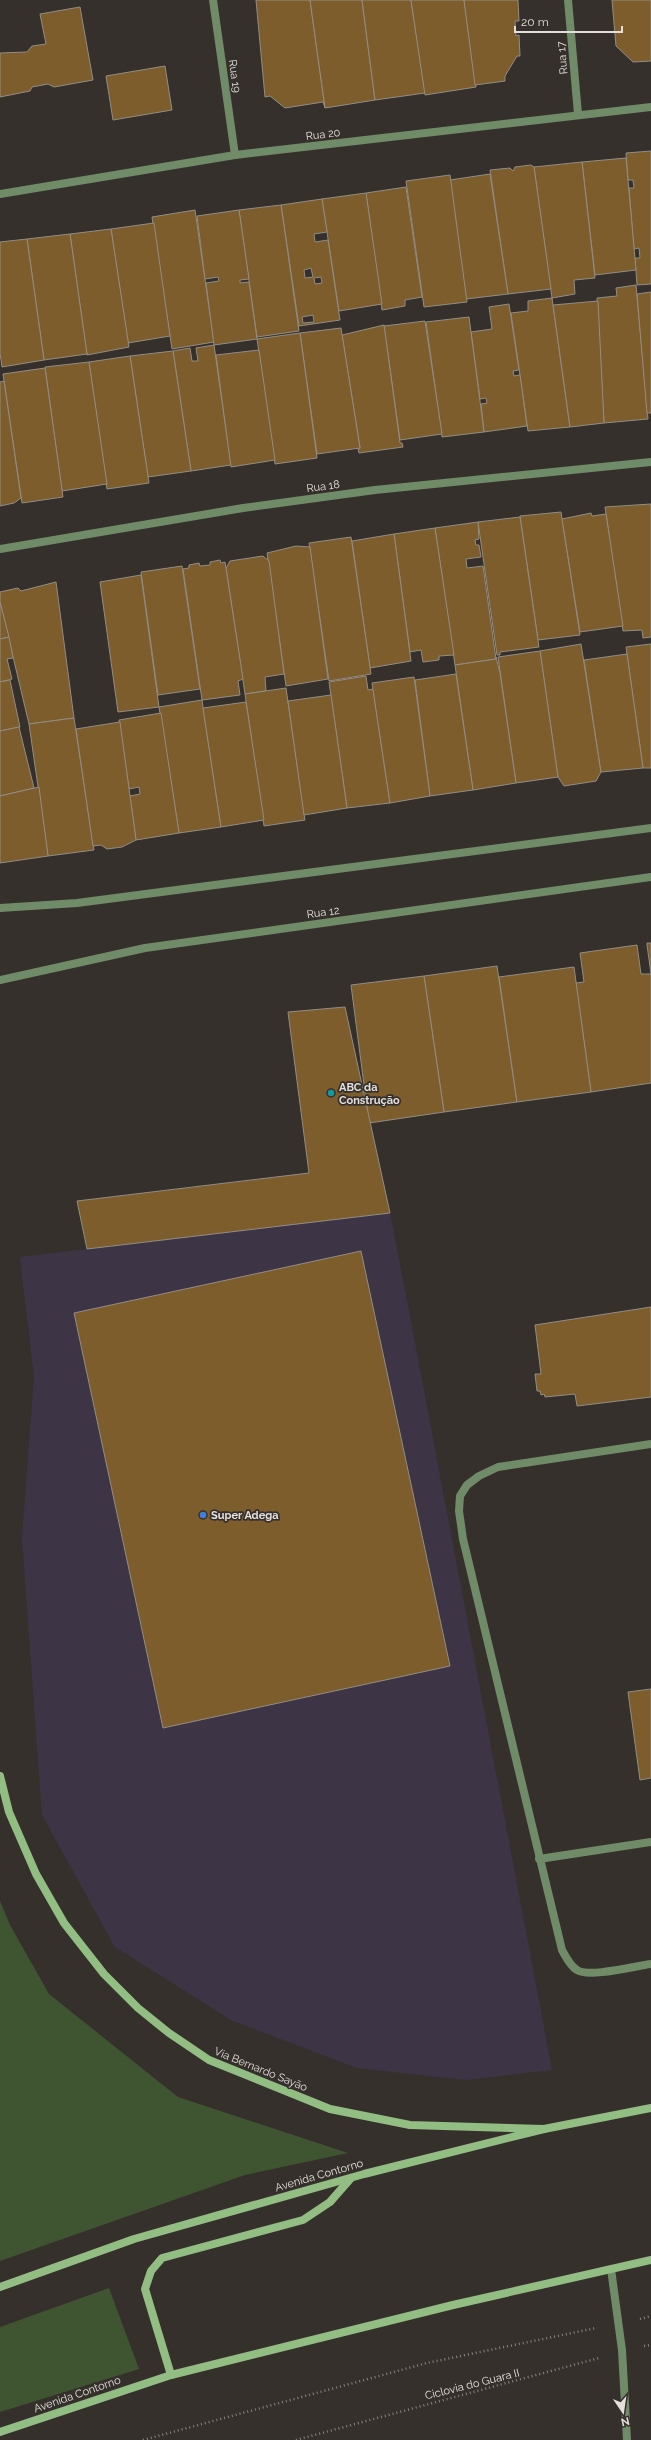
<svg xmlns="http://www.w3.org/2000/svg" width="651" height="2440" viewBox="0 0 651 2440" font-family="Raleway,sans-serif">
<rect width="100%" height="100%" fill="#36302c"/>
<path fill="#3d3545" d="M390,1213L408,1306L552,2070L466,2080L357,2068L233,2021L115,1947L42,1815L22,1538L34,1377L20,1257Z"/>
<g fill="#3f5430">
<path d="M0,1901L10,1925L49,1994L178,2097L348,2153L245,2175L0,2261Z"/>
<path d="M109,2288L139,2369L0,2412V2327Z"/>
</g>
<g fill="#7c5d2b" stroke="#928d86" fill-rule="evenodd">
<path d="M256,0H310L325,108L323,102L285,108L270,96L265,97Z"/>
<path d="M310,0H362L375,100L325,108Z"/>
<path d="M362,0H411L425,93L375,100Z"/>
<path d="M411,0H464L476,87L425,95Z"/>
<path d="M464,0H518L519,21H515L516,36L519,35L520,56H517L505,76V81L475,85Z"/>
<path d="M612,0H651V61L633,62L616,46Z"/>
<path d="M80,7L93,80L54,87L48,84L32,87L30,91L0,97V53L27,52L32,46L46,44L40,14Z"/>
<path d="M165,66L172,110L113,120L106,76Z"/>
<path d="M651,151V284L637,285L635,258H640L639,248L634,249L629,188H634L633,180H628L626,153Z"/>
<path d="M626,158L636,270L595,275L582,162Z"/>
<path d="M582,162L595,278L574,280L575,294L552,298L534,167Z"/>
<path d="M531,165L534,167L551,289L508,294L490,170L510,168L513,171L515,167Z"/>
<path d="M490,174L508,294L466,299L450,180Z"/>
<path d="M450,175L467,302L424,307L406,181Z"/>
<path d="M406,187L422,297L405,300V306L382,310L366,193Z"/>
<path d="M366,193L382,304L339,311L322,199Z"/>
<path d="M322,199L327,232L314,234L315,242L328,240L340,320L299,326L281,205ZM311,268L313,277L305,278L304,270ZM321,277L322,283L315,284L314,278ZM313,315L314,322L303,323L302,317Z"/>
<path d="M281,205L299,331L257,337L239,210Z"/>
<path d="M195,210L214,342L172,349L152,217Z"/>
<path d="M239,210L249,279L240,280V283L249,282L257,339L214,345L206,283L219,281L218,277L205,279L197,216Z"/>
<path d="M154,223L170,336L128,343L111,229Z"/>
<path d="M111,229L129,347L87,355L70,234Z"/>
<path d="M70,234L87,354L44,360L27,239Z"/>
<path d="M27,239L44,360L2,367L0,353V242Z"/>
<path d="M636,285L648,419L604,423L597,298L617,296L616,288Z"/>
<path d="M651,292V413H647L637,294Z"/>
<path d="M552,298L570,427L528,431L511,313L528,311V301Z"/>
<path d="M598,301L604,423L570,427L553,305Z"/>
<path d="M509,304L519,370L513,371L514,376L520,375L527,426L484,432L481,404L487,403L486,398L480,399L471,332L492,329L489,307Z"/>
<path d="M469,317L484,432L442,437L426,322Z"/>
<path d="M425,321L442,434L400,440L384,326Z"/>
<path d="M384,325L400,443H402L403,447L359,453L358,449L360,448L342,335Z"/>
<path d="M341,328L360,448L317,454L300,333Z"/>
<path d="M300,333L317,458L275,464L257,339Z"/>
<path d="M214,345L231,465L191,471L173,351L190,348L192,361H198L196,348Z"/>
<path d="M259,350L275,460L231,467L216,355Z"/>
<path d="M173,351L191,471L148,477L130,356Z"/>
<path d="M130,356L149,483L107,489L89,362Z"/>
<path d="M89,362L107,484L62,491L45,367Z"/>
<path d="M45,368L63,497L22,503L3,374Z"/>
<path d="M4,381L21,498L14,503L0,506V382Z"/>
<path d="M651,504V637L643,638L642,630L623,631L605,507Z"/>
<path d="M561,512L580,635L538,640L520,516Z"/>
<path d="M591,513L592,516L606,514L623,626L580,632L562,519Z"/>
<path d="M520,517L539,647L500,652V655H497L478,522Z"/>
<path d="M478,522L479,539L475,540L476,545H479L481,557L466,559L467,568L483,566L496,659L455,665L435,528Z"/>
<path d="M435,528L454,655L439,656V660L423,662L421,650L410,652L394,534Z"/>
<path d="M394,534L411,661L370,668L352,541Z"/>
<path d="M351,537L371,674L329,681L309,543Z"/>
<path d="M296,546L310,547L328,679L286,686L267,553Z"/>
<path d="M263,556L269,561L284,674L265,677L266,691L245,694L226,568L230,561Z"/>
<path d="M220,560L221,563L225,562L243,679L238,681L240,695L202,700L183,569L189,568V565L199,563L200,566L210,565V562Z"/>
<path d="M182,566L200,689L158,695L141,572Z"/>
<path d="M141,575L159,707L118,712L100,582Z"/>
<path d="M56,582L74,718L29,724L0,602V592L18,588L21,591Z"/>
<path d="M0,602L9,637L0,639Z"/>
<path d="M9,637L13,658L7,659L12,679L0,682V639Z"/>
<path d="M581,644L601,772L596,781L564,786L558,777L540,651Z"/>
<path d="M651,644V768H643L626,647Z"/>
<path d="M540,651L558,777L516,783L498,657Z"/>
<path d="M627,654L643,768L601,772L584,660Z"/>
<path d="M496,657L500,673L516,783L473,790L455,665L496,659Z"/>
<path d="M456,674L473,790L430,796L415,680Z"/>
<path d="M366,676L368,690L373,689L390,803L347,808L329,682Z"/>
<path d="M414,677L430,796L390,803L372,683Z"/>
<path d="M10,680L20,727L0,731V682Z"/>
<path d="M286,688L305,820L264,826L245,694Z"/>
<path d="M331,695L347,808L304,815L288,701Z"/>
<path d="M202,700L221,827L179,833L159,707Z"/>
<path d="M246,702L264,820L221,827L203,708Z"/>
<path d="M161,713L179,833L136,840L130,796L140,794L139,787L129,789L119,720Z"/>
<path d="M74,718L94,850L48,856L29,724Z"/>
<path d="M120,722L136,840L122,847L107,849L101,845L93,846L76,729Z"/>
<path d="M19,727L34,788L0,796V731Z"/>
<path d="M39,787L48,856L0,863V796Z"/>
<path d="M647,943H651V974L647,945Z"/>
<path d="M637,945L641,974H651V1083L591,1092L576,983L584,982L580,953Z"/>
<path d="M497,966L517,1102L444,1112L424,976Z"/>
<path d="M574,967L591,1092L517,1102L499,977Z"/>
<path d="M424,976L444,1112L369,1123L351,985Z"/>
<path d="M345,1007L390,1213L87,1249L77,1201L309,1173L288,1012Z"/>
<path d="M361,1251L450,1666L163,1728L74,1313Z"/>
<path d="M651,1307V1397L577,1406L575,1394L545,1397L544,1394L541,1395L540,1391H537L535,1374H541L535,1325Z"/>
<path d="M651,1689V1778L640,1780L628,1692Z"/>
</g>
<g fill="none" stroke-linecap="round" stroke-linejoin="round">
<g stroke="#898480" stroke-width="2.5" stroke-dasharray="1 3" stroke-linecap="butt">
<path d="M640,2319L651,2316"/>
<path d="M644,2346L651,2345"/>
<path d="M143,2440L427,2363L596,2328"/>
<path d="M296,2440L599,2358"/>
</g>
<g stroke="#708b67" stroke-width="8">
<path d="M651,1444L498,1467L479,1476L467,1485L460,1496L459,1511L463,1539L562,1950C566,1957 570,1966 577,1970C589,1978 635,1966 651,1964"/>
<path d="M539,1859L651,1842"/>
</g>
<g stroke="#708b67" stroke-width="8">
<path d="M213,0L235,155"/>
<path d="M568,0L578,114"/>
<path d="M0,194L235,155L651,107"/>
<path d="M0,549L243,508L375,490L651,462"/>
<path d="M611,2269L622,2350L627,2440"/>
</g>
<g stroke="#708b67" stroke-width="8">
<path d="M0,908L77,903L651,828"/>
<path d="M0,980L145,948L651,877"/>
</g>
<g stroke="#92be83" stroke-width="8">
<path d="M0,1776L9,1812L36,1874L64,1923L104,1974L138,2008L169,2033L209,2060L330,2109L410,2125L544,2129"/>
<path d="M0,2287L134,2239L364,2174L544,2129L651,2108"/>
<path d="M171,2375L145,2289L151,2271L162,2258L303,2220L330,2202L351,2178"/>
<path d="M0,2432L171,2375L453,2305L651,2260"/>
</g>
</g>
<circle fill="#0f9aa8" stroke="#36302c" stroke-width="1.5" cx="331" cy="1093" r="4"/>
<circle fill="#3f7fe0" stroke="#36302c" stroke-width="1.5" cx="203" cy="1515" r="4"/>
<g text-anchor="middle" stroke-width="3.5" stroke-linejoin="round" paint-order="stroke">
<g font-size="11" fill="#e2dedb" stroke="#36302c">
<text transform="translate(562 58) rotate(-95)" y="4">Rua 17</text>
<text transform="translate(235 76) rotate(82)" y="4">Rua 19</text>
<text transform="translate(323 134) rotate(-7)" y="4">Rua 20</text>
<text transform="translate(323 486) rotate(-8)" y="4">Rua 18</text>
<text transform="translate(323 912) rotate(-8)" y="4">Rua 12</text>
<text transform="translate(261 2069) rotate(22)" y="4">Via Bernardo Sayão</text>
<text transform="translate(319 2175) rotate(-16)" y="4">Avenida Contorno</text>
<text transform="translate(472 2384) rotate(-14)" y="4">Ciclovia do Guara II</text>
<text transform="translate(77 2394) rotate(-19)" y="4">Avenida Contorno</text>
</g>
<g font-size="11" font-weight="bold" fill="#e2dedb" stroke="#36302c" text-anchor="start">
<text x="339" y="1091">ABC da<tspan x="339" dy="13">Construção</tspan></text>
<text x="211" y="1519">Super Adega</text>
</g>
</g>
<g transform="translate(623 2412) rotate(167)" stroke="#36302c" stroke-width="3" paint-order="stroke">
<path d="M0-3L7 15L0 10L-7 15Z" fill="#e2dedb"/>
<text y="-6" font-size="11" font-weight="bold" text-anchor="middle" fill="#e2dedb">N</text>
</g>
<path d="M515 26v6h107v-6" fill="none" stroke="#e2dedb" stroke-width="2"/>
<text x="521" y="26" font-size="12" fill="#e2dedb" stroke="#36302c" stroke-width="3" paint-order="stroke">20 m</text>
</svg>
